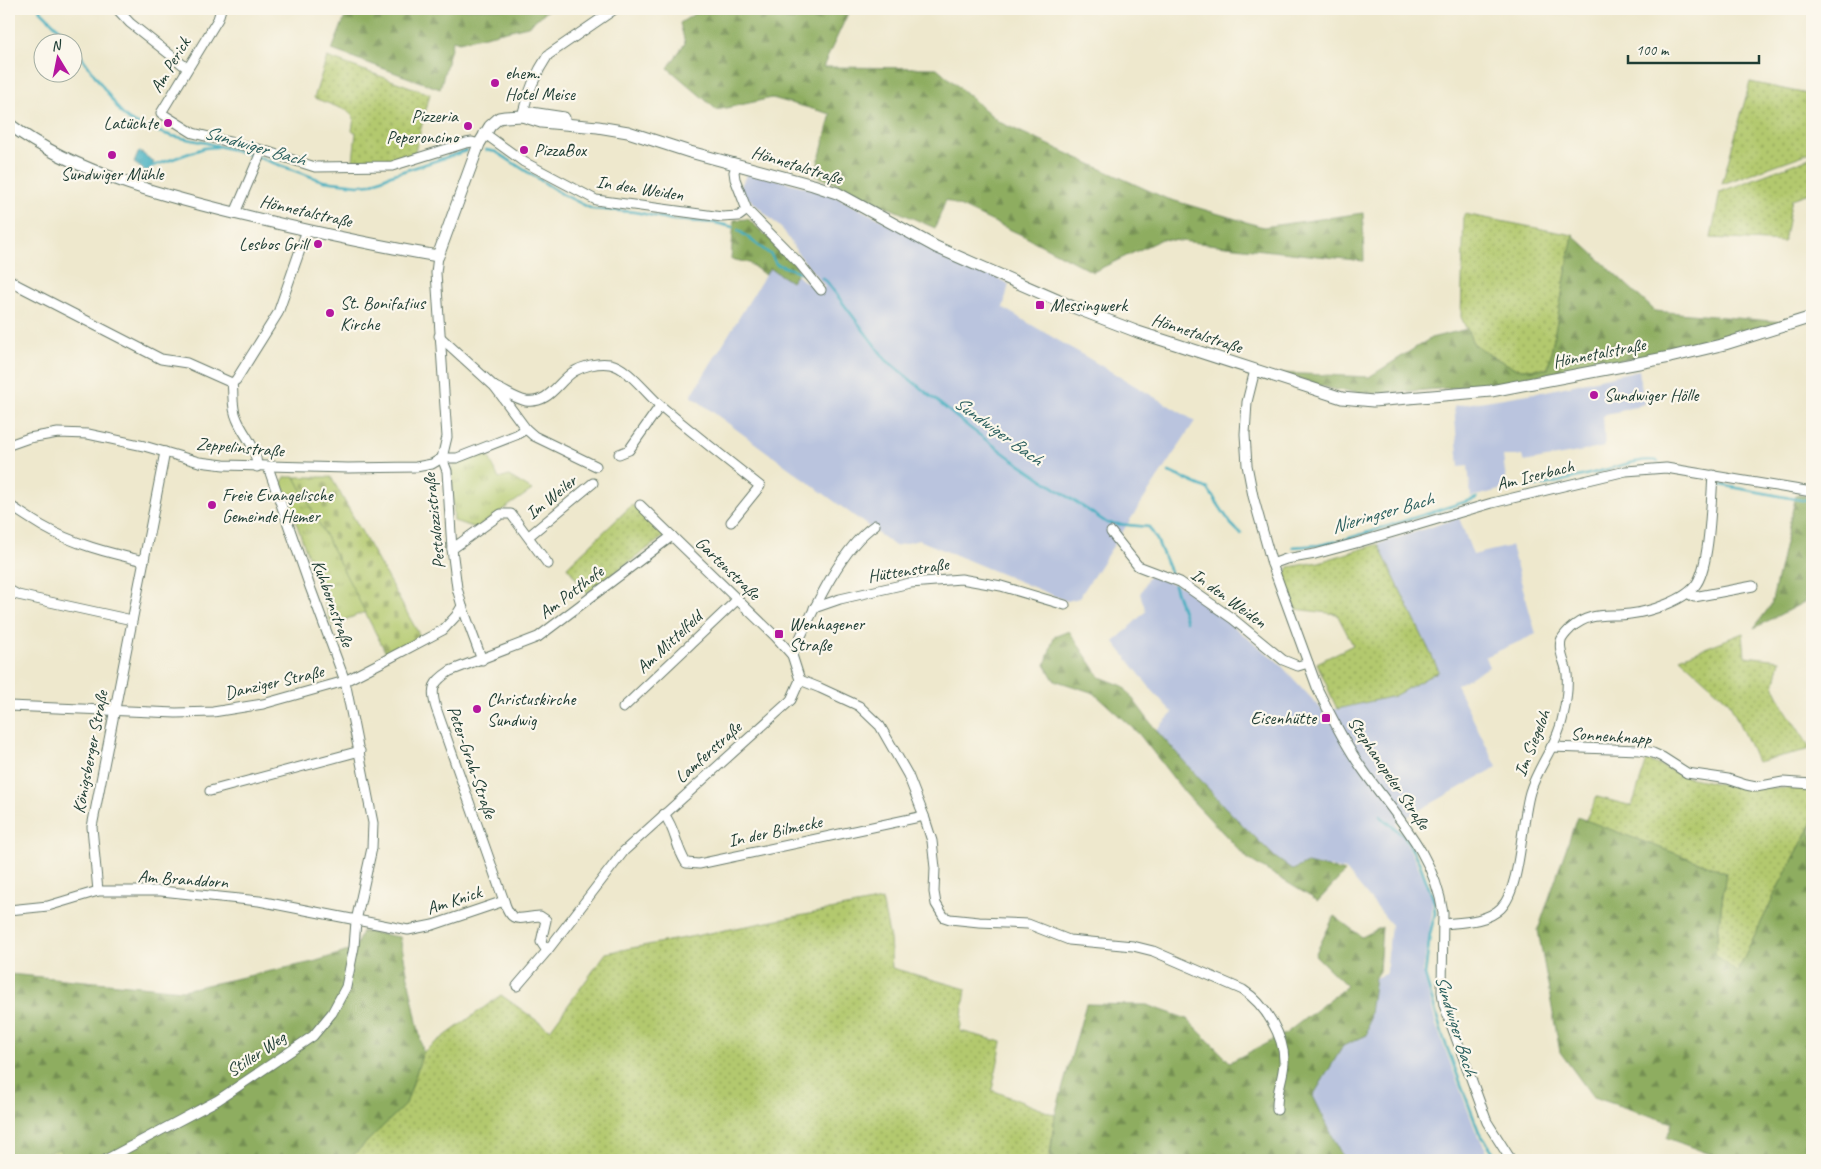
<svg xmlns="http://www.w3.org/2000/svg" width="1821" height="1169" viewBox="0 0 1821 1169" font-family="Caveat,sans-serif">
<defs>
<pattern id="grass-dots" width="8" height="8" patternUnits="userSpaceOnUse" patternTransform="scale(1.25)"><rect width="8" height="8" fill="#b3c96e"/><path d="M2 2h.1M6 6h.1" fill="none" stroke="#91a45b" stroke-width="1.8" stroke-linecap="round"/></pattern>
<pattern id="forest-firs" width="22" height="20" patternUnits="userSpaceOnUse" patternTransform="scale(1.25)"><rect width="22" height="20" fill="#8ead61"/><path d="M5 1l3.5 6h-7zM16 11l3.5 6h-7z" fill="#738e51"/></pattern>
<pattern id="cemetery-stones" width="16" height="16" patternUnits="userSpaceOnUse" patternTransform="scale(1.25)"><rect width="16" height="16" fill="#b3c96e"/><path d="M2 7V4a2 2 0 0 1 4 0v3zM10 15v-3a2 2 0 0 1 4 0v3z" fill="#91a45b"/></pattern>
<pattern id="park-tufts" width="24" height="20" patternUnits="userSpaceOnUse" patternTransform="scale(1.25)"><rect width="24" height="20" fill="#b3c96e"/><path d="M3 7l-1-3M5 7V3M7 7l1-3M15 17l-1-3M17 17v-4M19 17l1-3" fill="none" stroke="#91a45b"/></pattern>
<pattern id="water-ripples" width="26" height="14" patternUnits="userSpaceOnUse" patternTransform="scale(1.25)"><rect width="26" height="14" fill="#42afc0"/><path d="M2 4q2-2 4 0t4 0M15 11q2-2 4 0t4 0" fill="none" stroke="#37909d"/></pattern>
</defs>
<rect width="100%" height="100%" fill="#fbf7ec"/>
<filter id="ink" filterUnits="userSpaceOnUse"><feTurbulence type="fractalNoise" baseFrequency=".02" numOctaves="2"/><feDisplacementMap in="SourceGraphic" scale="10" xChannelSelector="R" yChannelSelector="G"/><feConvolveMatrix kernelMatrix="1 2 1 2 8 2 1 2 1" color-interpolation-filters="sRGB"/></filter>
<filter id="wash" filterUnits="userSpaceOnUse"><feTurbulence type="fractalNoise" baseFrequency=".0096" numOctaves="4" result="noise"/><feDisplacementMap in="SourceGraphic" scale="20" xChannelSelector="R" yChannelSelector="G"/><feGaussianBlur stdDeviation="1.12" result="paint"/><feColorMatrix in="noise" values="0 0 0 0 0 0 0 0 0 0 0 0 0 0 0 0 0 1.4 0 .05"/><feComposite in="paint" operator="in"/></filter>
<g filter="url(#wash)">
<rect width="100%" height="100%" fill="#eee8cd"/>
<g fill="#bac4de">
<path d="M747,174L775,179L830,194L1009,284L1003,308L1195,421L1079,598L1067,601L919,540L895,546L691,396L770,267L791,282L796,275L819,292L825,287L797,252L784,231L739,189Z"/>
<path d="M1639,370L1644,404L1603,416L1605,447L1524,462L1522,456H1503L1507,488L1471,497L1468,466L1459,467L1454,406L1547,391Z"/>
<path d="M1459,518L1473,555L1511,546L1536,634L1485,657L1489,667L1456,685L1497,767L1396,823L1423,876L1432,900V914L1423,971L1436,1025L1476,1132L1492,1160H1399L1395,1158L1344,1160L1313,1096L1343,1046L1367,1035L1374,980L1377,977L1386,974L1391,924L1346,870L1307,863L1293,870L1276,858L1223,805L1156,730L1173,713L1151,689L1114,642L1146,611L1140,594L1149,576L1183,587L1278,662L1324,712L1394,696L1439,671L1378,544Z"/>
</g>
<g fill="url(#grass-dots)" stroke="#698351">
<path d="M327,57L430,94L414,155L392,162L353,161L356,132L352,131L354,118L348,111L314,98Z"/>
<path d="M1750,82L1812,95V152L1722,184Z"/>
<path d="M1812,157V192L1792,199L1784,242L1711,238L1720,192Z"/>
<path d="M1464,214L1573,235L1548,369H1517L1493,357L1473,343L1461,317Z"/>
<path d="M632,505L666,535L587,593L567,567Z"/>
<path d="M1378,544L1439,671L1394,696L1337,709L1317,663L1353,645L1337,614L1295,609L1284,577L1289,567L1319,562Z"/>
<path d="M1743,633L1745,656L1780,660L1774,687L1785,709L1811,749L1757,762L1729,702L1680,658Z"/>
<path d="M1647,760L1683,776L1726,785L1812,790V824L1779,885L1737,973L1715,955L1726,872L1585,821L1597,797L1632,806Z"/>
<path d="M882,900L890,939L892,968L966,989L960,1031L1002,1042L992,1090L1055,1115L1049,1160H348L406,1104L423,1052L501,995L550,1030L606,953Z"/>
</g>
<g fill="url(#forest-firs)" stroke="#56754a">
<path d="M325,9H549L528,26L459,42L453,40L440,89L332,50L345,17Z"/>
<path d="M702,9H850L823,67L937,68L999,122L1165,198L1263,227L1363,213L1364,261L1162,239L1093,272L1024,236L946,200L935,228L815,175L831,114L772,98L717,110L668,68L685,43L680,23Z"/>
<path d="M748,219L784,252L798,268L796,275L791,282L770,268L765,275L749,263L731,259L734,220Z"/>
<path d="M1573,235L1655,311L1783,322L1637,357L1487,385L1377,394L1335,390L1281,373L1369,377L1431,338L1467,329L1473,343L1493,357L1517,369H1548Z"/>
<path d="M1796,495L1812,497V598L1754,628L1771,605Z"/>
<path d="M1069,631L1100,677L1123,686L1156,730L1223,805L1276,858L1293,870L1307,863L1345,872L1318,901L1248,859L1185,793L1139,734L1094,693L1054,680L1045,665L1054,637Z"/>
<path d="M1577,817L1726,872L1715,954L1737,973L1779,885L1812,824V1160H1726L1667,1138L1672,1123L1593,1097L1560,1052L1538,930Z"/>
<path d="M1334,916L1362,937L1382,927L1379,971L1375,977L1367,1035L1343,1046L1313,1096L1344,1160H1050L1055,1115L1086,1004L1147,1005L1187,1019L1230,1062L1285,1034L1347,986L1315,955Z"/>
<path d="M362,931L400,937L423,1052L406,1104L348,1160H242L243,1156L231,1160H60L61,1149L22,1158L9,1159V974L183,990L313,962L355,949Z"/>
</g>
<g fill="url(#cemetery-stones)" stroke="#698351">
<path d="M295,477H331L421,638L387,655Z"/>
<path d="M61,1149L60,1160H9V1159L22,1158Z"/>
</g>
<g fill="url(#park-tufts)" stroke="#698351">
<path d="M486,450L499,479L509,476L532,490L476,528L454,521L451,470L456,460Z"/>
<path d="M285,477H295L365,612L332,625L282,482Z"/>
</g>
<path fill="url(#water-ripples)" stroke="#30767a" d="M139,151L154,162L147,172L134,163Z"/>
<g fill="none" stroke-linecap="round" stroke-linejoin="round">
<g stroke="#42afc0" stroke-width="2.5">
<path d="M39,9L72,42"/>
<path d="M72,43L122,114L129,120L146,128L172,136L207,143L252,155L323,181L358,185L370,184L388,176L466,151"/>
<path d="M486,150L496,152L562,194L592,209L635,212L673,220L716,223L733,227"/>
<path d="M150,167L204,148L217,147"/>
<path d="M738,230L771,255L776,264L803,273"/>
<path d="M822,278L827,282L886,360L970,428L1012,459L1107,523L1149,527L1157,540L1171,574"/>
<path d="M1169,472L1208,489L1231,524L1241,534"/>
<path d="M1721,485L1812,502"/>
<path d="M1527,488C1553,484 1579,477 1604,470C1620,466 1642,458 1658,461"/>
<path d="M1293,547L1319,545L1343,540L1477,498"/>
<path d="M1174,585L1186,621"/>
<path d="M1380,816L1405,837L1419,862L1434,901L1435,914L1430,934L1425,975L1442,1034L1479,1132L1499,1160"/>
</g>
</g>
</g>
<g filter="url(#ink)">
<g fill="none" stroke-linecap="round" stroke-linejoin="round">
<defs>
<g id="minor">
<path d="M117,9L130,23L187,68"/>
<path d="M221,9L218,19L161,113L193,133L262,150L315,167L392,166L466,143L472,142L479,144"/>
<path d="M522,116C527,95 536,73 548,55L615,9"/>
<path d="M484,133L524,162L596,200L722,217L739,216L747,210"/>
<path d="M737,164L734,172L735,179L747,210L799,263L821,290"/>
<path d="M235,213L262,150"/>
<path d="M438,256L436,273L447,437L442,458L447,471L452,549L457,588L462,606L482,660"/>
<path d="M9,279L17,285L161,359L187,363L232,383"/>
<path d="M439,336L495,387L526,429L534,436L596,466"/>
<path d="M1255,370L1247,402L1245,434L1247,465L1253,496L1272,564L1318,690C1331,716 1344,743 1361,767C1394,815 1434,852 1443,913L1442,992L1444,1005L1487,1122L1511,1160"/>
<path d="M232,383L236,380L278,313L307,230"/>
<path d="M232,383C234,396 231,406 237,419C245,438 256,444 257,467"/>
<path d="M495,387C505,391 516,399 526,401C549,404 557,383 573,372C583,366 598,362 610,364C628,367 647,395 662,407C694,434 727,460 760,486L731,522"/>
<path d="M9,445L29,438L58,433L88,434L144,446L199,462L224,465L348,468L416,467L432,464L442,458H457L516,435L526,429"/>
<path d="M619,454L629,450L660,406"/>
<path d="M9,505C20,512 30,519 42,526C73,544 109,553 144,561"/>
<path d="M1111,532L1138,566L1180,582L1233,619L1283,660L1298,666L1308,663"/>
<path d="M529,536L593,483"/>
<path d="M452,549L501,514H511L548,564"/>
<path d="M1272,564L1286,559L1315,554L1356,543L1492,503L1626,471L1666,468L1812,492"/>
<path d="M9,590L18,595L132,620"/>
<path d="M1689,594L1694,597L1753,586"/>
<path d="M814,608L840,599L910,583L961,579L1001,586L1065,605"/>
<path d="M792,655C810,617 840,548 875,525"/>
<path d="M800,680L820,688L859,706L880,726L908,775L924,816L932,841L935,868L934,892L936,904L944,917L950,919L979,922L1028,924L1069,940L1133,946L1153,951L1243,990C1265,1004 1285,1037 1284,1063C1283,1079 1276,1092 1277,1110"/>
<path d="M9,706L176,713L213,712L263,704L345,681L384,661L443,630L456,616L462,606"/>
<path d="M623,708L738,599"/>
<path d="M1551,747L1640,750L1653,753L1662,757L1687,773L1728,779L1746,785L1756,787L1783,782L1812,784"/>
<path d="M210,791L360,751"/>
<path d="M664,814C676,830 675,845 686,863L699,864L924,816"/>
<path d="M98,891L92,827L165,452"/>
<path d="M504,901L436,708C430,688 433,682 450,671L538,637L672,536"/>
<path d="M9,910L48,906L98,891H161L259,901L408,930L433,925L504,901C512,926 519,917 540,916L546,920L541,942L547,951"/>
<path d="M1443,924C1462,922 1487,922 1501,908C1521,888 1521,822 1530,792C1538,766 1558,743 1563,716C1566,703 1568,686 1567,674C1566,663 1558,652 1561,641C1562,637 1566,633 1570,629C1590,611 1606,617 1630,614C1649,612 1687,600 1697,583C1710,562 1711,502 1713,475"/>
<path d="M517,986L547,951L624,851L791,700L800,680L792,655L776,637L640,505"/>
<path d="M105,1160L218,1100L313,1036L332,1013L346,987L354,947L356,921L372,848L373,823L345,681L310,587L268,467"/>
</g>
<g id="major">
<path d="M522,116L541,122L598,127L628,132L690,152L813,185L837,193L936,247L1073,307L1138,332L1342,398L1373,401L1491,391L1670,357L1725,344L1812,317"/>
<path d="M9,124C75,175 179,200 259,219C318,233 378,246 438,256L479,144L490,126L499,118L505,117L522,116L531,113L564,118"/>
</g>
</defs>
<use href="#minor" stroke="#67796a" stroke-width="11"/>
<use href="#major" stroke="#67796a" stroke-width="13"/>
<use href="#minor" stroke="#fff" stroke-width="9"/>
<use href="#major" stroke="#fff" stroke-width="11"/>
</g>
</g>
<g fill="#b5179e" stroke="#fbf7ec" stroke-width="2">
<circle cx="495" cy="83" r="5"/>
<circle cx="168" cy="123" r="5"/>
<circle cx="468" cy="126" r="5"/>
<circle cx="524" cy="150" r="5"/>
<circle cx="112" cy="155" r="5"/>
<circle cx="318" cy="244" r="5"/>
<rect x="1035" y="300" width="10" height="10" rx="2.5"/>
<circle cx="330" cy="313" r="5"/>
<circle cx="1594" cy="395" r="5"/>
<circle cx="212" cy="505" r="5"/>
<rect x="774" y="629" width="10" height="10" rx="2.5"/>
<circle cx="477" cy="709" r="5"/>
<rect x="1321" y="713" width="10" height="10" rx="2.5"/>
</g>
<g text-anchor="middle" stroke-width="4.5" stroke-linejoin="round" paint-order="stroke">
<g font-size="18" fill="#1f3d34" stroke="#fbf7ec">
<text transform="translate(170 65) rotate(-59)" y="6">Am Perick</text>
<text transform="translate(797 165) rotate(17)" y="6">Hönnetalstraße</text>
<text transform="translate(640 188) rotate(9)" y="6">In den Weiden</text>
<text transform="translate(306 211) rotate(13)" y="6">Hönnetalstraße</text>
<text transform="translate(1197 333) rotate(18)" y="6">Hönnetalstraße</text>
<text transform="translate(1599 353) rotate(-11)" y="6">Hönnetalstraße</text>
<text transform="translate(240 447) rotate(5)" y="6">Zeppelinstraße</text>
<text transform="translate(1535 475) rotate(-14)" y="6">Am Iserbach</text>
<text transform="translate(551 497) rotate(-39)" y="6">Im Weiler</text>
<text transform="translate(434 521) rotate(-96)" y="6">Pestalozzistraße</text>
<text transform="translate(728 568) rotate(44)" y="6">Gartenstraße</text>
<text transform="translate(908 570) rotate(-9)" y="6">Hüttenstraße</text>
<text transform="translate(571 592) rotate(-37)" y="6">Am Potthofe</text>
<text transform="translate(1229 598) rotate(36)" y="6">In den Weiden</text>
<text transform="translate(333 603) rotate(70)" y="6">Kuhbornstraße</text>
<text transform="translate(669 642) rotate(-43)" y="6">Am Mittelfeld</text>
<text transform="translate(274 682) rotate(-13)" y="6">Danziger Straße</text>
<text transform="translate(1611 736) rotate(4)" y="6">Sonnenknapp</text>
<text transform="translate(1532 743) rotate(-68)" y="6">Im Siegeloh</text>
<text transform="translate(90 752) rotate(-79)" y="6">Königsberger Straße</text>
<text transform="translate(708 752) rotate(-42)" y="6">Lamferstraße</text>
<text transform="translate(472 762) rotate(71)" y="6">Peter-Grah-Straße</text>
<text transform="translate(1389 773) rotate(56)" y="6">Stephanopeler Straße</text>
<text transform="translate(775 831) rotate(-12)" y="6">In der Bilmecke</text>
<text transform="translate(183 879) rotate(4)" y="6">Am Branddorn</text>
<text transform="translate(454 900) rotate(-18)" y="6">Am Knick</text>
<text transform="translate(256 1054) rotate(-34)" y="6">Stiller Weg</text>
</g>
<g font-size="18" fill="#1f3d34" stroke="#fbf7ec" text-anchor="start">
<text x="505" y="79">ehem.<tspan x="505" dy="21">Hotel Meise</tspan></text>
<text x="458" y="122" text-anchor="end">Pizzeria<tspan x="458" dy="21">Peperoncino</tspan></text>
<text x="158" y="129" text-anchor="end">Latüchte</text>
<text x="534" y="156">PizzaBox</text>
<text x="112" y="180" text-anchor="middle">Sundwiger Mühle</text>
<text x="308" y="250" text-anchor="end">Lesbos Grill</text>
<text x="340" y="309">St. Bonifatius<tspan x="340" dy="21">Kirche</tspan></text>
<text x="1050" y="311">Messingwerk</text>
<text x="1604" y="401">Sundwiger Hölle</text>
<text x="222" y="501">Freie Evangelische<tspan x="222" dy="21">Gemeinde Hemer</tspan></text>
<text x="789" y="630">Wenhagener<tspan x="789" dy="21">Straße</tspan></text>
<text x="487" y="705">Christuskirche<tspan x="487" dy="21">Sundwig</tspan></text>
<text x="1316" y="724" text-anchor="end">Eisenhütte</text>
</g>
<g font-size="19" font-style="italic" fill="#2a5f5e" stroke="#fbf7ec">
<text transform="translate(255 145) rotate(16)" y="7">Sundwiger Bach</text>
<text transform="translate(999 430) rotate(36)" y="7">Sundwiger Bach</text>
<text transform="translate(1382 512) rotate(-16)" y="7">Nieringser Bach</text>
<text transform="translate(1457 1025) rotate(73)" y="7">Sundwiger Bach</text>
</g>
</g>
<rect width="1821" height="1169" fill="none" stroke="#fbf7ec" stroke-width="30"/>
<g transform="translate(58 58) rotate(350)"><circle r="24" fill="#fbf7ec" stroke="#a3ada2"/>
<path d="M0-4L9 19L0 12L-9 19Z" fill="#b5179e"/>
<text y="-8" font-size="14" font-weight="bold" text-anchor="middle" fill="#1f3d34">N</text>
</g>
<path d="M1628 55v8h131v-8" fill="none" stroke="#1f3d34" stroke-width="2.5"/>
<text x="1636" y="55" font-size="15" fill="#1f3d34" stroke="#fbf7ec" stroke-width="4" paint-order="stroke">100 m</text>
</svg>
